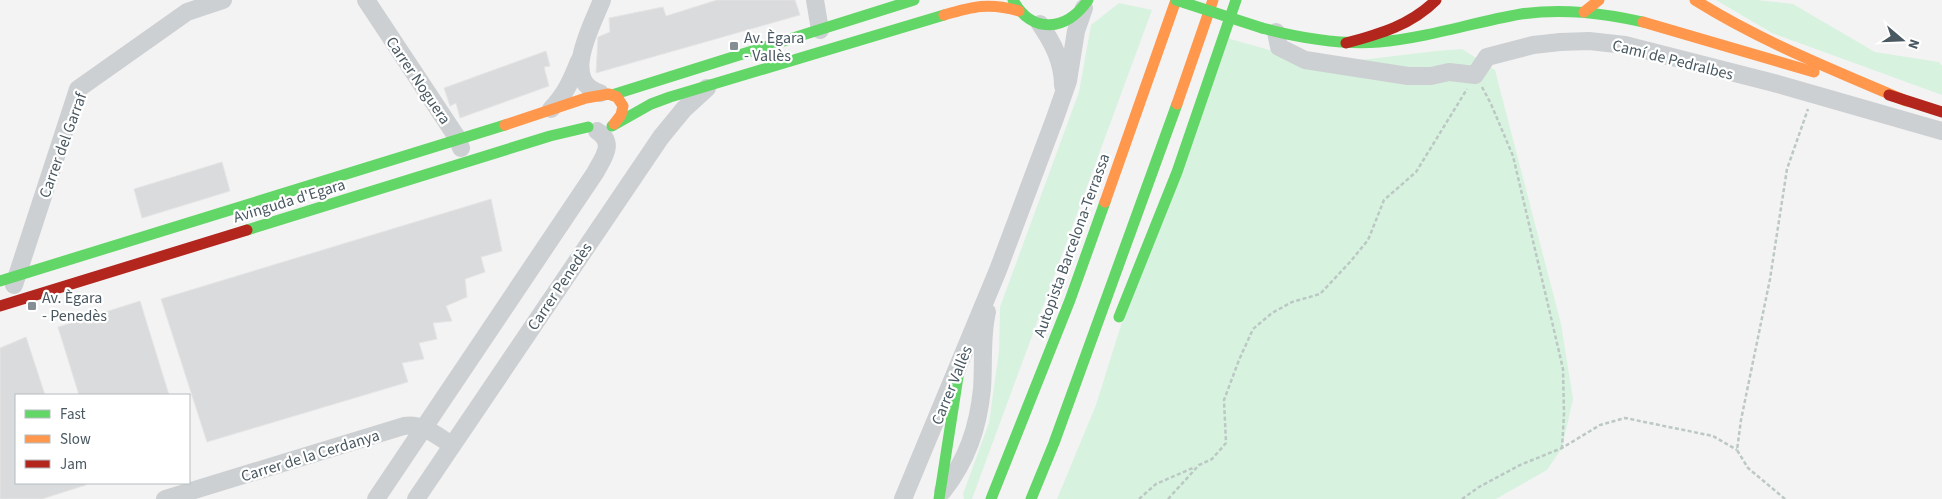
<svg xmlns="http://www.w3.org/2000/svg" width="1942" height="499" viewBox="0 0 1942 499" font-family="'Source Sans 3',sans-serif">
<rect width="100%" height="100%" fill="#f4f3f3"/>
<g fill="#d8f2e0">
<path d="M1716,0H1757L1793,4L1875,52L1939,62L1942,66V95L1772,33Z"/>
<path d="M1119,3L1152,10L972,499H964L963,494L989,423L999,351L1000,307L1079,92L1091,25Z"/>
<path d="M1220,36L1283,54L1352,61L1436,51L1462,49L1495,70L1561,324L1573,399L1562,448L1547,470L1496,499H1057L1096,405L1121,325Z"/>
</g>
<g fill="#dadbdc" stroke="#e5e5e6">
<path d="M717,0H795L800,15L596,73L598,37L610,32L609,18L663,7L666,16Z"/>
<path d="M546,51L550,66L544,67L549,86L460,118L456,103L450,106L444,88Z"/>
<path d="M222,162L230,191L142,218L134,189Z"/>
<path d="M491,199L502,251L481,257L485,272L465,279L467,297L446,306L452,321L433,323L437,339L419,343L424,359L402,363L408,382L207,442L161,299Z"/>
<path d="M140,301L169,395H79L58,327Z"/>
<path d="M26,337L45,395H16V483H86V485L42,499H0V348Z"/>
</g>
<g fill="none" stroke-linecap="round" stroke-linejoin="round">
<g stroke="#bbc8c3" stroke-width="2.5" stroke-dasharray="4 2.5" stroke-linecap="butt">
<path d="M1482,87L1491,104L1513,156L1553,326L1563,369L1564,414L1562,448"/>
<path d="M1139,499L1156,484L1195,467"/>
<path d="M1168,499L1199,465L1212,459L1226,443L1224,400L1239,360L1253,329L1272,313L1292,302L1320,294L1350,262L1368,240L1384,200L1416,172L1467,89"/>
<path d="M1462,499L1479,487L1520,465L1562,448L1600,425L1625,418L1713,436L1737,450"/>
<path d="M1785,499L1748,468L1737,450L1741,420L1770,279L1787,169L1808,109"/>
</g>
<g stroke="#cdd0d2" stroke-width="18">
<path d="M366,0L458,139L461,148"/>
<path d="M815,0L820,30"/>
<path d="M1040,24C1053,43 1063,62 1063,86"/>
<path d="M1276,32L1279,47L1305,60L1408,76H1431L1449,72L1475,75L1487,57L1533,45L1560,42L1589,41L1625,45L1774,83L1942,131"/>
<path d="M600,93C560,81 592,26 602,0"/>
<path d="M551,109C565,95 572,79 579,61"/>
<path d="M14,285L78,89L187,12L223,0"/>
<path d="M943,491C967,460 978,428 982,389C984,363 981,337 987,312"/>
<path d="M165,499L404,426C423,423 437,436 452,445"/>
<path d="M376,499L595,173C603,158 616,143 597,131"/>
<path d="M416,499L661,137L684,109L707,88"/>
<path d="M903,499L998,270L1055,118L1068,81L1076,31L1084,8"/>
</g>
<g stroke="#63d668" stroke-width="11">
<path d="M1013,0C1032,35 1067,31 1088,0"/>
<path d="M1262,28C1300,38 1339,45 1379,42C1427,38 1474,22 1521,14C1563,8 1602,13 1643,22"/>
<path d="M612,95L914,0"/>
<path d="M612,126L651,104L670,97L944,15"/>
<path d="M247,230L550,136L588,127"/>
<path d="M0,281L505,125"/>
<path d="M1119,317L1177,172L1236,0"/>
<path d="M939,499L960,364"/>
<path d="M991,499L1070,300L1105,202"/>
<path d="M1031,499L1054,443L1177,104"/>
</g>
<g stroke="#ff974d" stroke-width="11">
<path d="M1695,0C1762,42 1834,70 1906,101"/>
<path d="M1584,12L1599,0"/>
<path d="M944,15C972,7 989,2 1019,11"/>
<path d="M1643,22L1814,72"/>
<path d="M1177,104L1213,0"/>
<path d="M505,125L586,98L609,94L617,97L623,106L621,115L614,124"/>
<path d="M1105,202L1176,0"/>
</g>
<g stroke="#b3261e" stroke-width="11">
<path d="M1346,43C1380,34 1411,25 1436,0"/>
<path d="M1889,95L1942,112"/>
<path d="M0,306L247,230"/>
</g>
<path stroke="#63d668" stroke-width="11" d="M1176,0L1262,28"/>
</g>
<g fill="#858e94" stroke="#fff" stroke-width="2">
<rect x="729" y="41" width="10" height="10" rx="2.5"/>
<rect x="27" y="301" width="10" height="10" rx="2.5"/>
</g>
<g text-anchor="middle" stroke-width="4.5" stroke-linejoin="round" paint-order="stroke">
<g font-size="16" fill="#495861" stroke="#fff" text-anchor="start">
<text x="744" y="43">Av. Ègara<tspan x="744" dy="18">- Vallès</tspan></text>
<text x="42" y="303">Av. Ègara<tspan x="42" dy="18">- Penedès</tspan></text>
</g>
<g font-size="16" fill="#495861" stroke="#fff">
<text transform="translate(1673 59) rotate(14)" y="6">Camí de Pedralbes</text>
<text transform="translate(419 80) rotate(56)" y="6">Carrer Noguera</text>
<text transform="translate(62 145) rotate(-70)" y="6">Carrer del Garraf</text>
<text transform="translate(289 200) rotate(-17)" y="6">Avinguda d'Egara</text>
<text transform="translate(1071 245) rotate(-70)" y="6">Autopista Barcelona-Terrassa</text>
<text transform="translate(559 286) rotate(-56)" y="6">Carrer Penedès</text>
<text transform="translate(951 385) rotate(-68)" y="6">Carrer Vallès</text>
<text transform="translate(310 455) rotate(-17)" y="6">Carrer de la Cerdanya</text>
</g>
</g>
<rect x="15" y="394" width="175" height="90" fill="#ffffff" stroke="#b6bcc0"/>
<rect x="25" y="410" width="25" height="8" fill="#63d668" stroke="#b6bcc0"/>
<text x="60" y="419" font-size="15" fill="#495861">Fast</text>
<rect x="25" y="435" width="25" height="8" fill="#ff974d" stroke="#b6bcc0"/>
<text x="60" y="444" font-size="15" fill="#495861">Slow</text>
<rect x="25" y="460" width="25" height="8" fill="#b3261e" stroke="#b6bcc0"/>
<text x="60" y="469" font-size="15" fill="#495861">Jam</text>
<g transform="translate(1902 40) rotate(109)" stroke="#ffffff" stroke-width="4" paint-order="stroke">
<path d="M0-4L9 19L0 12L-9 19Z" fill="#495861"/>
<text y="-8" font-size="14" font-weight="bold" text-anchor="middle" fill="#495861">N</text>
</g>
</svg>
